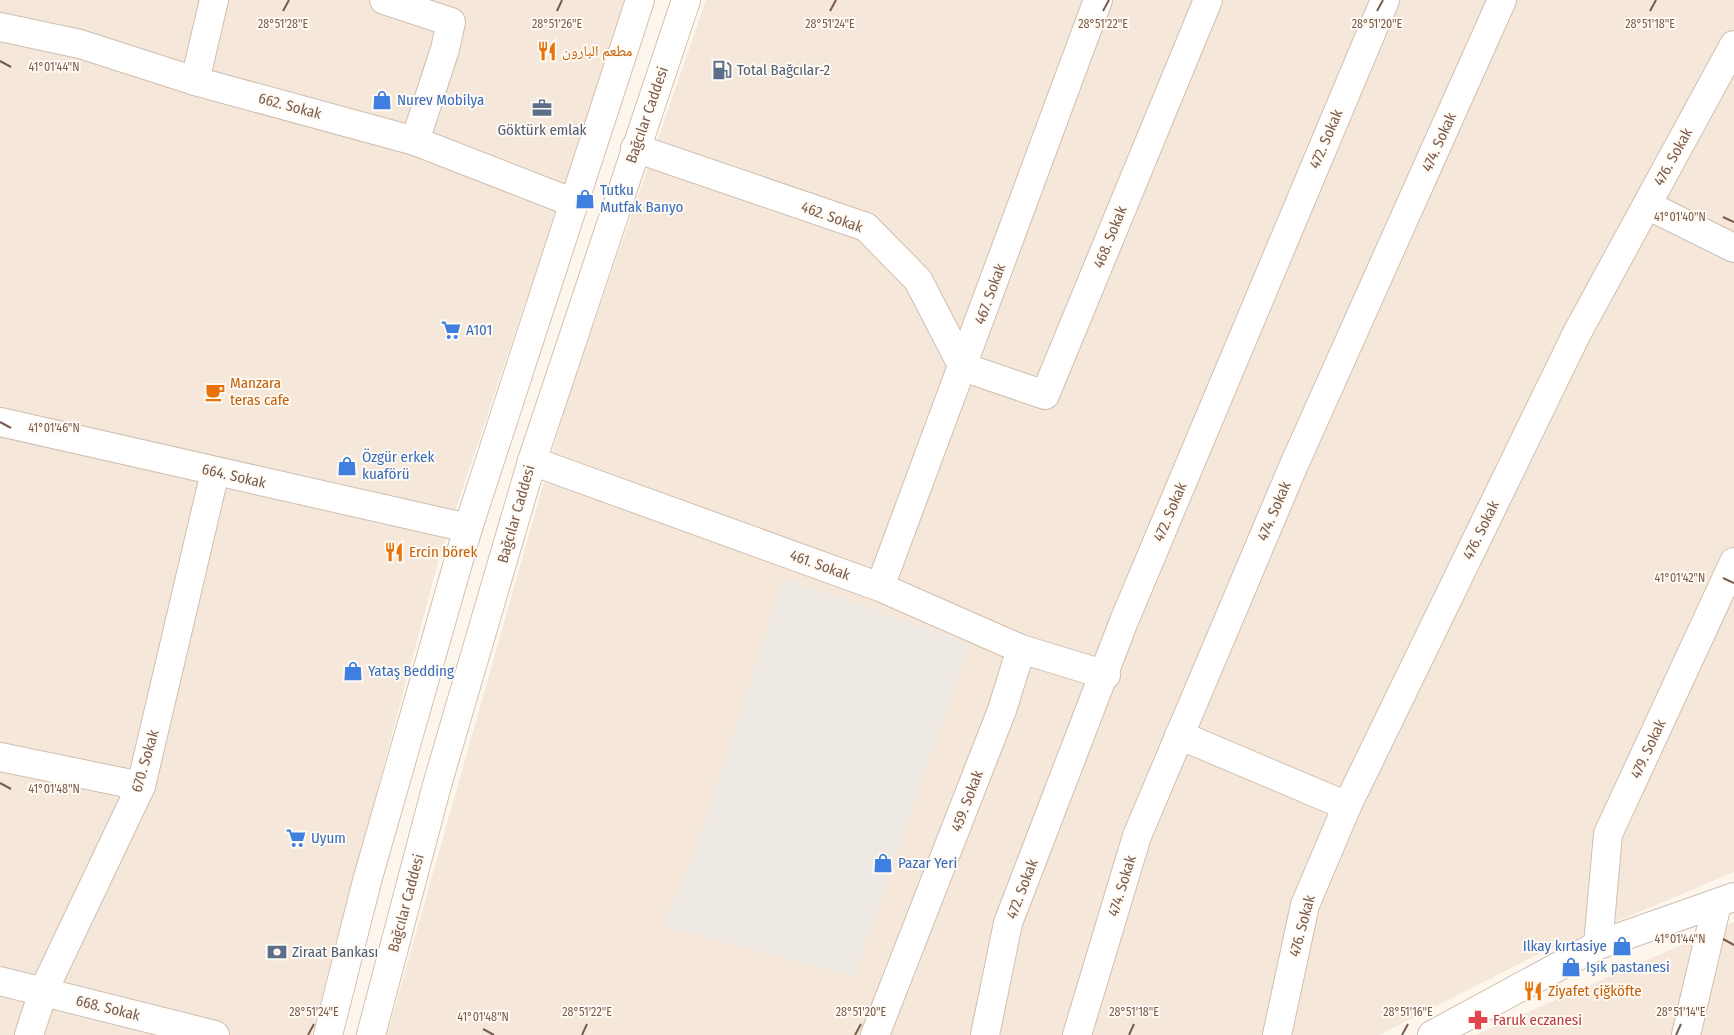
<svg xmlns="http://www.w3.org/2000/svg" width="1734" height="1035" viewBox="0 0 1734 1035" font-family="'Fira Sans Condensed','Noto Naskh Arabic',sans-serif">
<rect width="100%" height="100%" fill="#fdf6ec"/>
<g fill="#f5e8da">
<path d="M0,0H627L438,562L312,1035H0Z"/>
<path d="M706,0H1734V872L1537,955L1379,1035H387L566,404Z"/>
<path d="M1734,922V1035H1476L1528,1012Z"/>
</g>
<path fill="#efe9e4" d="M784,578L969,644L854,977L662,925L692,861Z"/>
<g fill="none" stroke-linecap="round" stroke-linejoin="round">
<defs>
<g id="minor">
<path d="M384,0L451,22L445,49L415,141"/>
<path d="M0,27L80,44L195,81L415,141L574,203"/>
<path d="M195,81L214,0"/>
<path d="M635,148L866,227L918,280L963,367L1045,395L1208,0"/>
<path d="M1647,205L1734,248"/>
<path d="M0,422L468,528"/>
<path d="M532,461L880,587L1021,649L1106,675"/>
<path d="M880,587L1098,0"/>
<path d="M1179,735L1347,806"/>
<path d="M0,757L141,786"/>
<path d="M1598,945L1608,834L1734,562"/>
<path d="M0,981L215,1035"/>
<path d="M29,1035L43,992L141,786L215,472"/>
<path d="M875,1035L1002,710L1021,649"/>
<path d="M985,1035L1008,923L1124,621L1385,0"/>
<path d="M1077,1035L1137,836L1293,467L1502,0"/>
<path d="M1277,1035L1305,905L1347,806L1577,333L1734,45"/>
<path d="M1686,1035L1717,904"/>
</g>
<path id="tertiary" d="M1432,1035L1598,945L1734,897"/>
<g id="secondary">
<path d="M328,1035L367,881L468,528L640,0"/>
<path d="M371,1035L437,785L532,461L686,0"/>
</g>
</defs>
<use href="#minor" stroke="#d1beb0" stroke-width="30"/>
<use href="#tertiary" stroke="#d1beb0" stroke-width="30"/>
<use href="#secondary" stroke="#d6c0b0" stroke-width="30"/>
<use href="#minor" stroke="#fff" stroke-width="28"/>
<use href="#tertiary" stroke="#fff" stroke-width="28"/>
<use href="#secondary" stroke="#fff" stroke-width="28"/>
</g>
<path fill="none" stroke="#7a5c4d" stroke-width="2" d="M283,11L289,0M557,11L562,0M830,11L836,0M1103,11L1109,0M1377,11L1383,0M1650,11L1656,0M0,61L11,67M1723,217L1734,222M0,422L11,428M1723,578L1734,583M0,783L11,789M1723,939L1734,945M483,1029L494,1035M308,1035L314,1024M582,1035L587,1024M855,1035L861,1024M1129,1035L1134,1024M1402,1035L1408,1024M1676,1035L1681,1024"/>
<defs>
<symbol id="restaurant-bare" viewBox="-9 -9 18 18"><path d="M-5-6h1v4h1v-4h1v4h1v-4h1v5L-1.5 .5V6h-2V.5L-5-1ZM5-6V6H3V1.5H1.5Q1.5-4 5-6Z" fill="#e8710a" stroke="#fffaf3" stroke-width="2.5" paint-order="stroke"/></symbol>
<symbol id="fuel-bare" viewBox="-9 -9 18 18"><path d="M-5.5-6h7V0h2V4h1.3V-2.5L3-4.5l.8-.8L6-3V5H2.5V1h-1V6h-7ZM-4.2-4.7v3.2H.2V-4.7Z" fill="#5c6f8a" stroke="#fffaf3" stroke-width="2.5" paint-order="stroke"/></symbol>
<symbol id="shop-bare" viewBox="-9 -9 18 18"><path d="M-5-2.5h2.3a2.7 3.5 0 0 1 5.4 0H5L5.5 6h-11ZM-1.5-2.5h3a1.5 2.3 0 0 0-3 0Z" fill="#3f7fe0" stroke="#fffaf3" stroke-width="2.5" paint-order="stroke"/></symbol>
<symbol id="office-bare" viewBox="-9 -9 18 18"><path d="M-6-3h4V-5.5h4V-3h4V5H-6ZM-1-4.5V-3h2v-1.5ZM-6 0V1H6V0Z" fill="#5c6f8a" stroke="#fffaf3" stroke-width="2.5" paint-order="stroke"/></symbol>
<symbol id="supermarket-bare" viewBox="-9 -9 18 18"><path d="M-6-5.5h2.5l.6 2H6L4.5 2H-2.5L-4.4-4H-6ZM-1.5 3.2a1.3 1.3 0 1 0 .1 0ZM3 3.2a1.3 1.3 0 1 0 .1 0Z" fill="#3f7fe0" stroke="#fffaf3" stroke-width="2.5" paint-order="stroke"/></symbol>
<symbol id="cafe-bare" viewBox="-9 -9 18 18"><path d="M-5.5-4.5H6V0H3Q3 3.5 0 3.5H-2.5Q-5.5 3.5-5.5 0ZM3-3.2v2h1.7v-2ZM-6 4.5H4V6H-6Z" fill="#e8710a" stroke="#fffaf3" stroke-width="2.5" paint-order="stroke"/></symbol>
<symbol id="bank-bare" viewBox="-9 -9 18 18"><path d="M-6-4H6V4H-6ZM0-2.3a2.3 2.3 0 1 0 0 4.6a2.3 2.3 0 1 0 0-4.6Z" fill="#5c6f8a" stroke="#fffaf3" stroke-width="2.5" paint-order="stroke"/></symbol>
<symbol id="pharmacy-bare" viewBox="-9 -9 18 18"><path d="M-2-6h4v4h4v4h-4v4h-4v-4h-4v-4h4Z" fill="#e0444e" stroke="#fffaf3" stroke-width="2.5" paint-order="stroke"/></symbol>
</defs>
<g fill-rule="evenodd">
<use href="#restaurant-bare" x="533" y="37" width="28" height="28"/>
<use href="#fuel-bare" x="708" y="56" width="28" height="28"/>
<use href="#shop-bare" x="368" y="86" width="28" height="28"/>
<use href="#office-bare" x="528" y="94" width="28" height="28"/>
<use href="#shop-bare" x="571" y="185" width="28" height="28"/>
<use href="#supermarket-bare" x="437" y="316" width="28" height="28"/>
<use href="#cafe-bare" x="201" y="378" width="28" height="28"/>
<use href="#shop-bare" x="333" y="452" width="28" height="28"/>
<use href="#restaurant-bare" x="380" y="538" width="28" height="28"/>
<use href="#shop-bare" x="339" y="657" width="28" height="28"/>
<use href="#supermarket-bare" x="282" y="824" width="28" height="28"/>
<use href="#shop-bare" x="869" y="849" width="28" height="28"/>
<use href="#shop-bare" x="1608" y="932" width="28" height="28"/>
<use href="#bank-bare" x="263" y="938" width="28" height="28"/>
<use href="#shop-bare" x="1557" y="953" width="28" height="28"/>
<use href="#restaurant-bare" x="1519" y="977" width="28" height="28"/>
<use href="#pharmacy-bare" x="1464" y="1006" width="28" height="28"/>
</g>
<g text-anchor="middle" stroke-width="4" stroke-linejoin="round" paint-order="stroke">
<g font-size="15" fill="#c56008" stroke="#fffaf3" text-anchor="start">
<text x="562" y="56">مطعم البارون</text>
<text x="230" y="388">Manzara<tspan x="230" dy="17">teras cafe</tspan></text>
<text x="409" y="557">Ercin börek</text>
<text x="1548" y="996">Ziyafet çiğköfte</text>
</g>
<g font-size="15" fill="#4e5e75" stroke="#fffaf3" text-anchor="start">
<text x="737" y="75">Total Bağcılar-2</text>
<text x="542" y="135" text-anchor="middle">Göktürk emlak</text>
<text x="292" y="957">Ziraat Bankası</text>
</g>
<g font-size="15" fill="#366cbe" stroke="#fffaf3" text-anchor="start">
<text x="397" y="105">Nurev Mobilya</text>
<text x="600" y="195">Tutku<tspan x="600" dy="17">Mutfak Banyo</tspan></text>
<text x="466" y="335">A101</text>
<text x="362" y="462">Özgür erkek<tspan x="362" dy="17">kuaförü</tspan></text>
<text x="368" y="676">Yataş Bedding</text>
<text x="311" y="843">Uyum</text>
<text x="898" y="868">Pazar Yeri</text>
<text x="1607" y="951" text-anchor="end">Ilkay kırtasiye</text>
<text x="1586" y="972">Işık pastanesi</text>
</g>
<g font-size="15" fill="#7a5c4d" stroke="#fffaf3">
<text transform="translate(290 106) rotate(15)" y="5">662. Sokak</text>
<text transform="translate(647 115) rotate(-71)" y="5">Bağcılar Caddesi</text>
<text transform="translate(1326 139) rotate(-67)" y="5">472. Sokak</text>
<text transform="translate(1439 142) rotate(-66)" y="5">474. Sokak</text>
<text transform="translate(1673 157) rotate(-61)" y="5">476. Sokak</text>
<text transform="translate(832 217) rotate(20)" y="5">462. Sokak</text>
<text transform="translate(1110 237) rotate(-68)" y="5">468. Sokak</text>
<text transform="translate(990 294) rotate(-70)" y="5">467. Sokak</text>
<text transform="translate(234 476) rotate(13)" y="5">664. Sokak</text>
<text transform="translate(1274 511) rotate(-67)" y="5">474. Sokak</text>
<text transform="translate(1170 512) rotate(-67)" y="5">472. Sokak</text>
<text transform="translate(516 514) rotate(-74)" y="5">Bağcılar Caddesi</text>
<text transform="translate(1481 530) rotate(-64)" y="5">476. Sokak</text>
<text transform="translate(820 565) rotate(20)" y="5">461. Sokak</text>
<text transform="translate(1648 749) rotate(-65)" y="5">479. Sokak</text>
<text transform="translate(145 761) rotate(-74)" y="5">670. Sokak</text>
<text transform="translate(967 801) rotate(-69)" y="5">459. Sokak</text>
<text transform="translate(1122 886) rotate(-73)" y="5">474. Sokak</text>
<text transform="translate(1022 889) rotate(-69)" y="5">472. Sokak</text>
<text transform="translate(406 903) rotate(-75)" y="5">Bağcılar Caddesi</text>
<text transform="translate(1302 926) rotate(-75)" y="5">476. Sokak</text>
<text transform="translate(108 1008) rotate(14)" y="5">668. Sokak</text>
</g>
<g font-size="15" fill="#be3a42" stroke="#fffaf3" text-anchor="start">
<text x="1493" y="1025">Faruk eczanesi</text>
</g>
</g>
<g font-size="12" text-anchor="middle" fill="#7a5c4d" stroke="#fffaf3" stroke-width="4" stroke-linejoin="round" paint-order="stroke">
<text x="283" y="28">28°51'28"E</text>
<text x="557" y="28">28°51'26"E</text>
<text x="830" y="28">28°51'24"E</text>
<text x="1103" y="28">28°51'22"E</text>
<text x="1377" y="28">28°51'20"E</text>
<text x="1650" y="28">28°51'18"E</text>
<text x="54" y="71">41°01'44"N</text>
<text x="1680" y="221">41°01'40"N</text>
<text x="54" y="432">41°01'46"N</text>
<text x="1680" y="582">41°01'42"N</text>
<text x="54" y="793">41°01'48"N</text>
<text x="1680" y="943">41°01'44"N</text>
<text x="314" y="1016">28°51'24"E</text>
<text x="587" y="1016">28°51'22"E</text>
<text x="861" y="1016">28°51'20"E</text>
<text x="1134" y="1016">28°51'18"E</text>
<text x="1408" y="1016">28°51'16"E</text>
<text x="1681" y="1016">28°51'14"E</text>
<text x="483" y="1021">41°01'48"N</text>
</g>
</svg>
